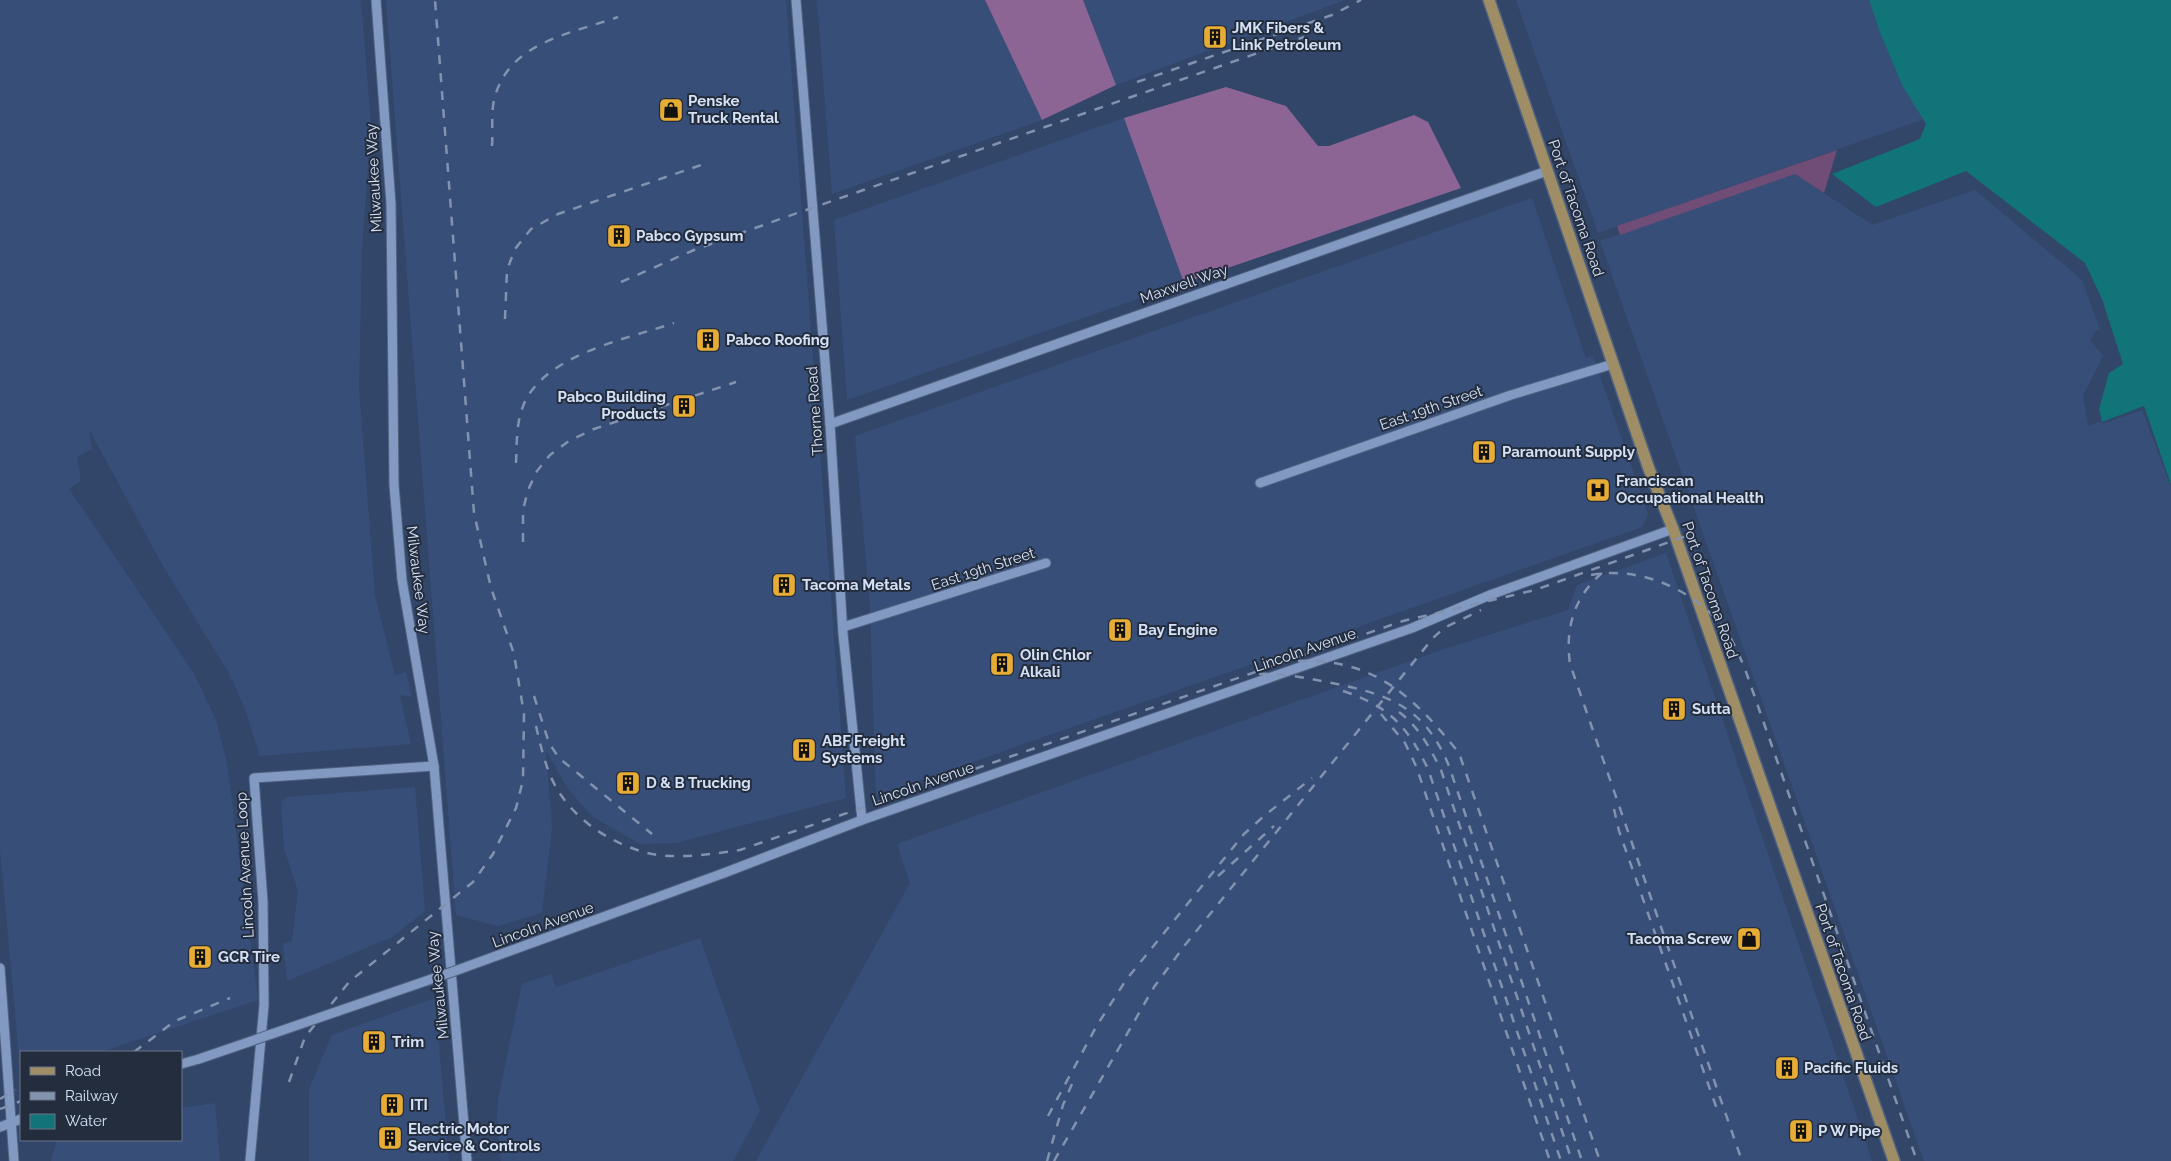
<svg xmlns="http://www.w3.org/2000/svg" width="2171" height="1161" viewBox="0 0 2171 1161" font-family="Raleway,sans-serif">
<rect width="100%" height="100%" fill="#324669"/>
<g fill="#374f78">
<path d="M0,0H361L371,125L362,250L359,388L375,596L395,675L406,672L412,697L400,695L411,744L260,756L244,706L229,673L163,566L89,429L92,449L77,457L81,481L69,489L193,672L216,720L227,763L258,1000L100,1052H21V1078L0,848Z"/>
<path d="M386,0H786L846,798L676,843L640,844L592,816L568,789L546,751L552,828L542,913L498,926L456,915Z"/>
<path d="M817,0H985L1042,120L832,194Z"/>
<path d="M1083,0H1345L1116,85Z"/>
<path d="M1516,0H1869L1881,35L1902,85L1924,119L1598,233Z"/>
<path d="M1124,118L1184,283L847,400L834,220Z"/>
<path d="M1795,174L1872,225L1975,190L2082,280L2100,330L2095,331L2090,340L2103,356L2083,395L2088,426L2144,406L2171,485V1161H1924L1600,241Z"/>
<path d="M1532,198L1586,359L1593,356L1648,514L1642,527L876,796L870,607L855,436Z"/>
<path d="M1666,553L1872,1161H756L910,883L897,844L1441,650L1568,610L1577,585Z"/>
<path d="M415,787L425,911L392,937L287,981L283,944L292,941L298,891L284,848L281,802L287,797Z"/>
<path d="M700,938L760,1111L733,1161H501L497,1121L498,1099L522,984L551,974L556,987Z"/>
<path d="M435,998L449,1161H309V1089L332,1035Z"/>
<path d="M215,1103L220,1161H51L57,1140H181V1108Z"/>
</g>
<path fill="#704d77" d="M1837,150L1824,193L1795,174L1620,235L1617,226Z"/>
<g fill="#8c6594">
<path d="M985,0H1083L1116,85L1042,120Z"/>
<path d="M1226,87L1286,106L1318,146H1329L1414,115L1428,122L1461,188L1184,283L1124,118Z"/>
</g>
<path fill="#107479" d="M1869,0H2171V485L2144,407L2102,422L2099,409L2109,373L2123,364L2102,299L2085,263L1966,171L1876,207L1832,174L1920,139L1926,124L1902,85L1881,35Z"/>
<path fill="#324669" d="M2144,406L2171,485V487L2142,410L2102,424V422Z"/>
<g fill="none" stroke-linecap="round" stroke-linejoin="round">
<defs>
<g id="minor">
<path d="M376,0L391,204L394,485L402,580L434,766L467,1161"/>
<path d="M796,0L830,424L843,634L862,820"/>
<path d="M830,424L1547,171"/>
<path d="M1260,483L1511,395L1613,364"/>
<path d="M843,627L1046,563"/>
<path d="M724,873L862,820L1412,628L1490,595L1673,529"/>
<path d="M0,968L14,1161"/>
<path d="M181,1064L199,1059"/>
<path d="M0,1127L21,1119"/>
<path d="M250,1161L264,1005L263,902L254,778L434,766"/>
</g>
<path id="major" d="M1489,0L1649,469L1673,529L1894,1161"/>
</defs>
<use href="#minor" stroke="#516280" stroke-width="11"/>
<use href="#major" stroke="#516280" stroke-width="14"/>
<use href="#minor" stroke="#829ac2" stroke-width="9"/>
<use href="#major" stroke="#9f8d66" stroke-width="11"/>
<g stroke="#8292af" stroke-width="2.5" stroke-dasharray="9 9" stroke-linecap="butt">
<path d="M1137,82L1332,15L1361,0"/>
<path d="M492,146C493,132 491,114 494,100C508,42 570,34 618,17"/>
<path d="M621,282L694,250L783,218L1304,37"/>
<path d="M505,319L507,270L515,249L531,229L558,214L704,164"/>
<path d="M516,463C517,445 516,426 522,409C540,355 627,339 674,323"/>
<path d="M523,542V510L528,490L537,471L550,455L569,441L594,429L736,382"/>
<path d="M1602,573C1574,597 1565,628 1570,664L1742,1161"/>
<path d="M1591,575C1640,566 1693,589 1724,628C1733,640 1739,655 1745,669L1917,1161"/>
<path d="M1298,661C1374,658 1414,697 1459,753L1600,1161"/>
<path d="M1259,674C1283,673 1305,678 1327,682C1387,694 1424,705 1449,766L1582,1161"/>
<path d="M1343,691C1389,706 1408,727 1428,769L1561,1161"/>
<path d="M534,696L549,743L559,758L652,834"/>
<path d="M1399,712C1419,727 1430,748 1441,770L1572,1161"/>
<path d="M1381,714L1405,743L1416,766L1550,1161"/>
<path d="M536,726C540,743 544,761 551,777C568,817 611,845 652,854C680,859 712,854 740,850L1403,621L1535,590L1689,535"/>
<path d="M1614,809L1619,831L1718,1112"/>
<path d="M1218,876L1274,826"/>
<path d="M134,1052L175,1021L230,998"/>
<path d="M289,1082L305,1037L349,982L473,882L493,854L516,808L523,780L524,714L514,654L491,588L474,513L435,0"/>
<path d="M0,1099L16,1090"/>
<path d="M0,1109L21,1101"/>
<path d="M1048,1116L1096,1027L1126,980L1244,834L1264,816L1312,778"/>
<path d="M1047,1161L1063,1105L1075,1077"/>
<path d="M1054,1161L1154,987L1185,945L1433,638L1444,628L1481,610"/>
</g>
<defs>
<path id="minor-bridge" d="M199,1059L452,972L724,873"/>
</defs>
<use href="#minor-bridge" stroke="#516280" stroke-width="11" stroke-linecap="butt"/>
<use href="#minor-bridge" stroke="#829ac2" stroke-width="9"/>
</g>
<defs>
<symbol id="building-square" viewBox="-11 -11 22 22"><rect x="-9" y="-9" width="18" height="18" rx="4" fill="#e6ac36" stroke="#232d3d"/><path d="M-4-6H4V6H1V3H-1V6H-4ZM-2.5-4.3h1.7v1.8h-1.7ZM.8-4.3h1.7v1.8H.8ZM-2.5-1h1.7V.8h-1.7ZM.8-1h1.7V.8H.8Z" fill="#111"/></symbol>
<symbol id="shop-square" viewBox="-11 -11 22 22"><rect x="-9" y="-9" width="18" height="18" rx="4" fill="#e6ac36" stroke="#232d3d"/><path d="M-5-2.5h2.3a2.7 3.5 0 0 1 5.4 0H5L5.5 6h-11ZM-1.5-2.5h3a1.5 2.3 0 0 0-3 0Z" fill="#111"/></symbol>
<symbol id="hospital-square" viewBox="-11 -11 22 22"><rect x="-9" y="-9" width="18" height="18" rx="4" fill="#e6ac36" stroke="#232d3d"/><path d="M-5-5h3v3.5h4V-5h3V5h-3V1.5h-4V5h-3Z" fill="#111"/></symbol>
</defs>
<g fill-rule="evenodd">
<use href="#building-square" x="1201" y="23" width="28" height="28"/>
<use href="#shop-square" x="657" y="96" width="28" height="28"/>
<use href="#building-square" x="605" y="222" width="28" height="28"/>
<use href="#building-square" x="694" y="326" width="28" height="28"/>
<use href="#building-square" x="670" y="392" width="28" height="28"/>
<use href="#building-square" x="1470" y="438" width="28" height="28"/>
<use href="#hospital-square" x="1584" y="476" width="28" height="28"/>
<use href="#building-square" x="770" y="571" width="28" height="28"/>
<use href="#building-square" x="1106" y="616" width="28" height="28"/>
<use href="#building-square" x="988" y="650" width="28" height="28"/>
<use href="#building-square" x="1660" y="695" width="28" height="28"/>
<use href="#building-square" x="790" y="736" width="28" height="28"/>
<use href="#building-square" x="614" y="769" width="28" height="28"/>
<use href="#shop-square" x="1735" y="925" width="28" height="28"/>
<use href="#building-square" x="186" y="943" width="28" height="28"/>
<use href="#building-square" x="360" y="1028" width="28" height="28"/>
<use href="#building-square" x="1773" y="1054" width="28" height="28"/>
<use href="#building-square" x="378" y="1091" width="28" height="28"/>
<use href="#building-square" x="1787" y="1117" width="28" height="28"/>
<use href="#building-square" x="376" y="1124" width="28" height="28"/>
</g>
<g text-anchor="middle" stroke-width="4" stroke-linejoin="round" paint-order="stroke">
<g font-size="15" font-weight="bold" fill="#d4e0f6" stroke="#232d3d" text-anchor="start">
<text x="1232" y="33">JMK Fibers &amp;<tspan x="1232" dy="17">Link Petroleum</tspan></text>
<text x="688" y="106">Penske<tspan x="688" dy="17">Truck Rental</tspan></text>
<text x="636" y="241">Pabco Gypsum</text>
<text x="726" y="345">Pabco Roofing</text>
<text x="666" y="402" text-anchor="end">Pabco Building<tspan x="666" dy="17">Products</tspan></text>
<text x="1502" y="457">Paramount Supply</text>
<text x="1616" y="486">Franciscan<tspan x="1616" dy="17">Occupational Health</tspan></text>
<text x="802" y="590">Tacoma Metals</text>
<text x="1138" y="635">Bay Engine</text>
<text x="1020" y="660">Olin Chlor<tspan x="1020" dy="17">Alkali</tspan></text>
<text x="1692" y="714">Sutta</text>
<text x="822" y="746">ABF Freight<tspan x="822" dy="17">Systems</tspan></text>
<text x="646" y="788">D &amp; B Trucking</text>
<text x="1732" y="944" text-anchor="end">Tacoma Screw</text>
<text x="218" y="962">GCR Tire</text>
<text x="392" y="1047">Trim</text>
<text x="1804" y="1073">Pacific Fluids</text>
<text x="410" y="1110">ITI</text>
<text x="408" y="1134">Electric Motor<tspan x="408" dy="17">Service &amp; Controls</tspan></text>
<text x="1818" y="1136">P W Pipe</text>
</g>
<g font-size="15" fill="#d4e0f6" stroke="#232d3d">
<text transform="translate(374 178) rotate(-93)" y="5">Milwaukee Way</text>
<text transform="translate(1576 208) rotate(71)" y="5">Port of Tacoma Road</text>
<text transform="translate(1184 284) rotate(-19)" y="5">Maxwell Way</text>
<text transform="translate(1431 408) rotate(-19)" y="5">East 19th Street</text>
<text transform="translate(815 411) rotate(-94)" y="5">Thorne Road</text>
<text transform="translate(983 569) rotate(-18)" y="5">East 19th Street</text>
<text transform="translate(418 580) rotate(83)" y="5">Milwaukee Way</text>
<text transform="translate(1710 590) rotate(71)" y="5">Port of Tacoma Road</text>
<text transform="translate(1305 650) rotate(-19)" y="5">Lincoln Avenue</text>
<text transform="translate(923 784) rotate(-19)" y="5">Lincoln Avenue</text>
<text transform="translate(245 865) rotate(-93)" y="5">Lincoln Avenue Loop</text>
<text transform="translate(543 925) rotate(-20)" y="5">Lincoln Avenue</text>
<text transform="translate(1843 972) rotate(71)" y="5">Port of Tacoma Road</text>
<text transform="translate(438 985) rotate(-96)" y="5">Milwaukee Way</text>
</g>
</g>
<rect x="20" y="1051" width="162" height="90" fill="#232d3d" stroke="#6a7587"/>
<rect x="30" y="1067" width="25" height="8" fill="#9f8d66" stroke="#6a7587"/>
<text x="65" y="1076" font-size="15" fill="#d4e0f6">Road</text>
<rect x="30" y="1092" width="25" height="8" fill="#8292af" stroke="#6a7587"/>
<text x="65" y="1101" font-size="15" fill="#d4e0f6">Railway</text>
<rect x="30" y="1114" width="25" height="15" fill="#107479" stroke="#6a7587"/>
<text x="65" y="1126" font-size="15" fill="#d4e0f6">Water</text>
</svg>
